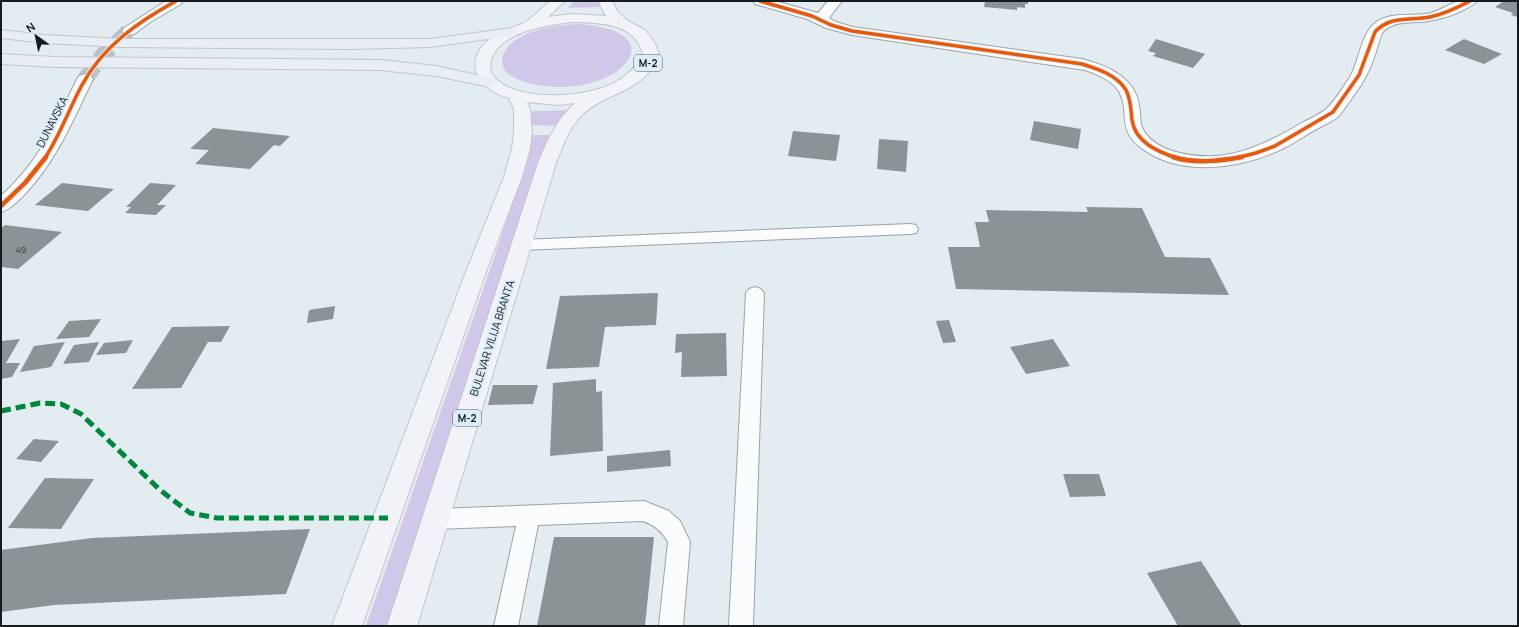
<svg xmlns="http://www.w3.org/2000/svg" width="1519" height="627" viewBox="0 0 1519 627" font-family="Manrope,sans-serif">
<rect width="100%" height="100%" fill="#e3ecf1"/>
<g fill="#d1c8e9">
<path d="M574,1H600L602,7L568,8Z"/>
<path d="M579,24C593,25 637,30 631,54C628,62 621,69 613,74C590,87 559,90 533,84C524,82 513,79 506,72C502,67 501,60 503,55C514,30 555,25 579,24Z"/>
<path d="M570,110L560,126L532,125L531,112L533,111Z"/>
<path d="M531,135H554L394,626H366L493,261L527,158Z"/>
</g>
<g fill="#8c9396">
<path d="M985,1H1028V4H1025V8L1017,7V10L984,7Z"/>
<path d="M1504,1H1518V17L1511,15L1513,13L1495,7Z"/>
<path d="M1156,39L1205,54L1193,68L1153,56L1156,53L1148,51Z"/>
<path d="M1464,39L1502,54L1484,64L1445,50Z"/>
<path d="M1034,121L1081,129L1078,149L1030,140Z"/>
<path d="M213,128L290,136L280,146L274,145L250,169L195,164L209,150L190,149Z"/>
<path d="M793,131L840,135L836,161L788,156Z"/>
<path d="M879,139L908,141L906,172L877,169Z"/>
<path d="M62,183L114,189L88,211L35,205Z"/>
<path d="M150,183L176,185L157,205H166L156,215L125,213L131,207H126Z"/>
<path d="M1086,207L1142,208L1165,257L1210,258L1229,295L956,289L948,247H980L975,222H989L986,210L1088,212Z"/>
<path d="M5,225L62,232L18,269L1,267V228Z"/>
<path d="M658,293L656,325L605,327L599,367L546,369L560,296Z"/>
<path d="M335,306L333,319L307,323L309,310Z"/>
<path d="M101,319L89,337L56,339L69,321Z"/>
<path d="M949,320L956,342L943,343L936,321Z"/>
<path d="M230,326L221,342H208L181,388L132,389L172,327Z"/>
<path d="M726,333L727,376L681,377L682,352L675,353L676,334Z"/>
<path d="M20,339L6,363H20L12,377L1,379V341Z"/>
<path d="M1053,339L1070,366L1026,374L1010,347Z"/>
<path d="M133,340L126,353L96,355L104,343Z"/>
<path d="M65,342L51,367L20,372L34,346Z"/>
<path d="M99,342L89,362L63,364L74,345Z"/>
<path d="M596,379V392L602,391L603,451L550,456L553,383Z"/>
<path d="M493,385H538L533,404L488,405Z"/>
<path d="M34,439L59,441L41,462L16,459Z"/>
<path d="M670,450L671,466L607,472V456Z"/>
<path d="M1063,474H1099L1106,496L1070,497Z"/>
<path d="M45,478L94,479L61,529L8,528Z"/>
<path d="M310,529L286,594L54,605L1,612V550L92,538Z"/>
<path d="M554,537H654L645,626H537Z"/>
<path d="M1201,561L1242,626H1178L1147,573Z"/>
</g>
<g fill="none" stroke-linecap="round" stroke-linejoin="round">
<path stroke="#bac2c7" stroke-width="16" stroke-dasharray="16 8" stroke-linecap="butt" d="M85,79L103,55L129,31"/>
<defs>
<g id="lane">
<path d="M910,224L916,225L918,229L916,233L910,234L521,250L515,249L513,245L515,241L521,240Z"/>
<path d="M755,287L761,289L764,293L753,626H729L746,293L749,289Z"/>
<path d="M644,501L669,511L680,521L690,542L683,626H659L668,542C662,531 654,525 643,521L538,525L518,626H494L516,526L436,529L428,526L425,519L428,512L436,509Z"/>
</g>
<g id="street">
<path d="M166,1H183L181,4L152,21L134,34L129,35L124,34L122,31L124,28Z"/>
<path d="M753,1H775L818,13L828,1H842L829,18L836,22L853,27L1082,59C1104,65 1129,74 1137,97C1140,105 1140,115 1141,124C1145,140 1165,150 1180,153C1225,164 1263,146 1300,124C1309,119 1319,115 1326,109C1335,101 1343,87 1350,77C1359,62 1361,34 1375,23C1390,11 1413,17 1431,13C1441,10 1449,4 1459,1C1464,0 1471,1 1477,1C1473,6 1467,8 1461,11C1451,16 1440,19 1429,21C1413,24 1394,19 1382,33C1377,47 1374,62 1366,76C1362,85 1355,93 1350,101C1346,106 1343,111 1339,116C1332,122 1321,126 1313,131C1302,137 1293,144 1282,149C1240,169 1179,178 1140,147C1116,128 1131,110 1118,90C1110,79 1096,74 1085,70L852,35L826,28L807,19L755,4Z"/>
<path d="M85,74L91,76L93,79C73,120 57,160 25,194C18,201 11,209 1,212V196C41,159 54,126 77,79L79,76Z"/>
</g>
<path id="primary" d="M550,1H565L548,17L572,14L606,16L598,1H612L618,12L628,21L645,30L654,42L659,53C656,59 653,67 649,72C632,93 601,96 582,115C569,127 563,146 556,163L417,626H387L538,163C547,141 557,119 575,103L558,105L527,102L530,109L532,132L530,149L522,177L487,269L362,626H332L467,269L504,177L512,149L514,132V109L509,98C471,87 462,55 498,33C507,28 519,27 527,21C535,15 542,8 550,1ZM572,22C600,23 633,22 643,53C638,64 632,71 622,78C595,98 523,103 497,80C491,75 489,68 491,61C498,32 547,25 572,22Z"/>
<g id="highway">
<path d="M512,28L517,29L519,32L517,35L430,47L351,49L122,47L44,43L1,38V30L44,35L122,39H430Z"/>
<path d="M1,54L55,57L381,60L436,66L496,79L498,82L496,85L490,87L436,76L381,70L55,67L1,64Z"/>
</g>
</defs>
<use href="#lane" stroke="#9ca2a6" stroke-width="2"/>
<use href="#street" stroke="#9ca2a6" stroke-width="2"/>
<use href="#primary" stroke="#c2c6c9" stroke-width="2"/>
<use href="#highway" stroke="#c2c6c9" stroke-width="2"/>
<use href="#lane" fill="#fbfcfd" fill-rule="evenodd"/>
<use href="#street" fill="#fbfcfd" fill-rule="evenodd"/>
<use href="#primary" fill="#f1f3f8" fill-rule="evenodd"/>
<use href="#highway" fill="#e9edf4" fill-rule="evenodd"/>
<path stroke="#00873e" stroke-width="5" stroke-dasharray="10 5" stroke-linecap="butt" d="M1,411L40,403L61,404L81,414L160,490L190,513L217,518H388"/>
<defs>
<g id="cycleway-far1">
<path d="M760,1L812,16L831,25L852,31L1082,64C1098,69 1117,75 1126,90C1131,100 1131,110 1132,120C1135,142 1158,152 1177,158"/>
<path d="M45,158C60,135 69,109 82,85C103,46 138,22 176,1"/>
<path d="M1236,158L1256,153L1275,146L1333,112L1359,75L1375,32C1390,15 1410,21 1430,17C1444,14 1457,8 1470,1"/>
</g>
<g id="cycleway">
<path d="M1173,157C1195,164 1219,161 1242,157"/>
<path d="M1,206L25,183L46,157"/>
</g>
</defs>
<use href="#cycleway-far1" stroke="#ddedf7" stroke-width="5.5"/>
<use href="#cycleway" stroke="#ddedf7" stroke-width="7"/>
<use href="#cycleway-far1" stroke="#e8590c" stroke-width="3.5"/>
<use href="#cycleway" stroke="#e8590c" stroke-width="4.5"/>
</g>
<g text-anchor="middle" stroke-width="4" stroke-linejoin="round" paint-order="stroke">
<g font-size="9" fill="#34393d">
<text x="21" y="253">49</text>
</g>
<g fill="#ddedf7" stroke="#525a60" stroke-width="1">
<rect x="634" y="55" width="28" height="16" rx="3"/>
<rect x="453" y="410" width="28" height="16" rx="3"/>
</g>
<g font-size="10" font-weight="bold" fill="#161b1f">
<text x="648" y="67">M-2</text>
<text x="467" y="422">M-2</text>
</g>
<g font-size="11" fill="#161b1f" stroke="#ddedf7">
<text transform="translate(52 122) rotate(-63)" y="4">DUNAVSKA</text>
<text transform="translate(492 338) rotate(-72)" y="4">BULEVAR VILIJA BRANTA</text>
</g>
</g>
<rect width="1519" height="627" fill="none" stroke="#161b1f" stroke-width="4"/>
<g transform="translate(36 36) rotate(327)" stroke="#ddedf7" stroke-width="3" paint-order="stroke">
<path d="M0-3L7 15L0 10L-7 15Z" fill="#161b1f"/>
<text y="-6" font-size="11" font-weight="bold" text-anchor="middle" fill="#161b1f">N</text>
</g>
</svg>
